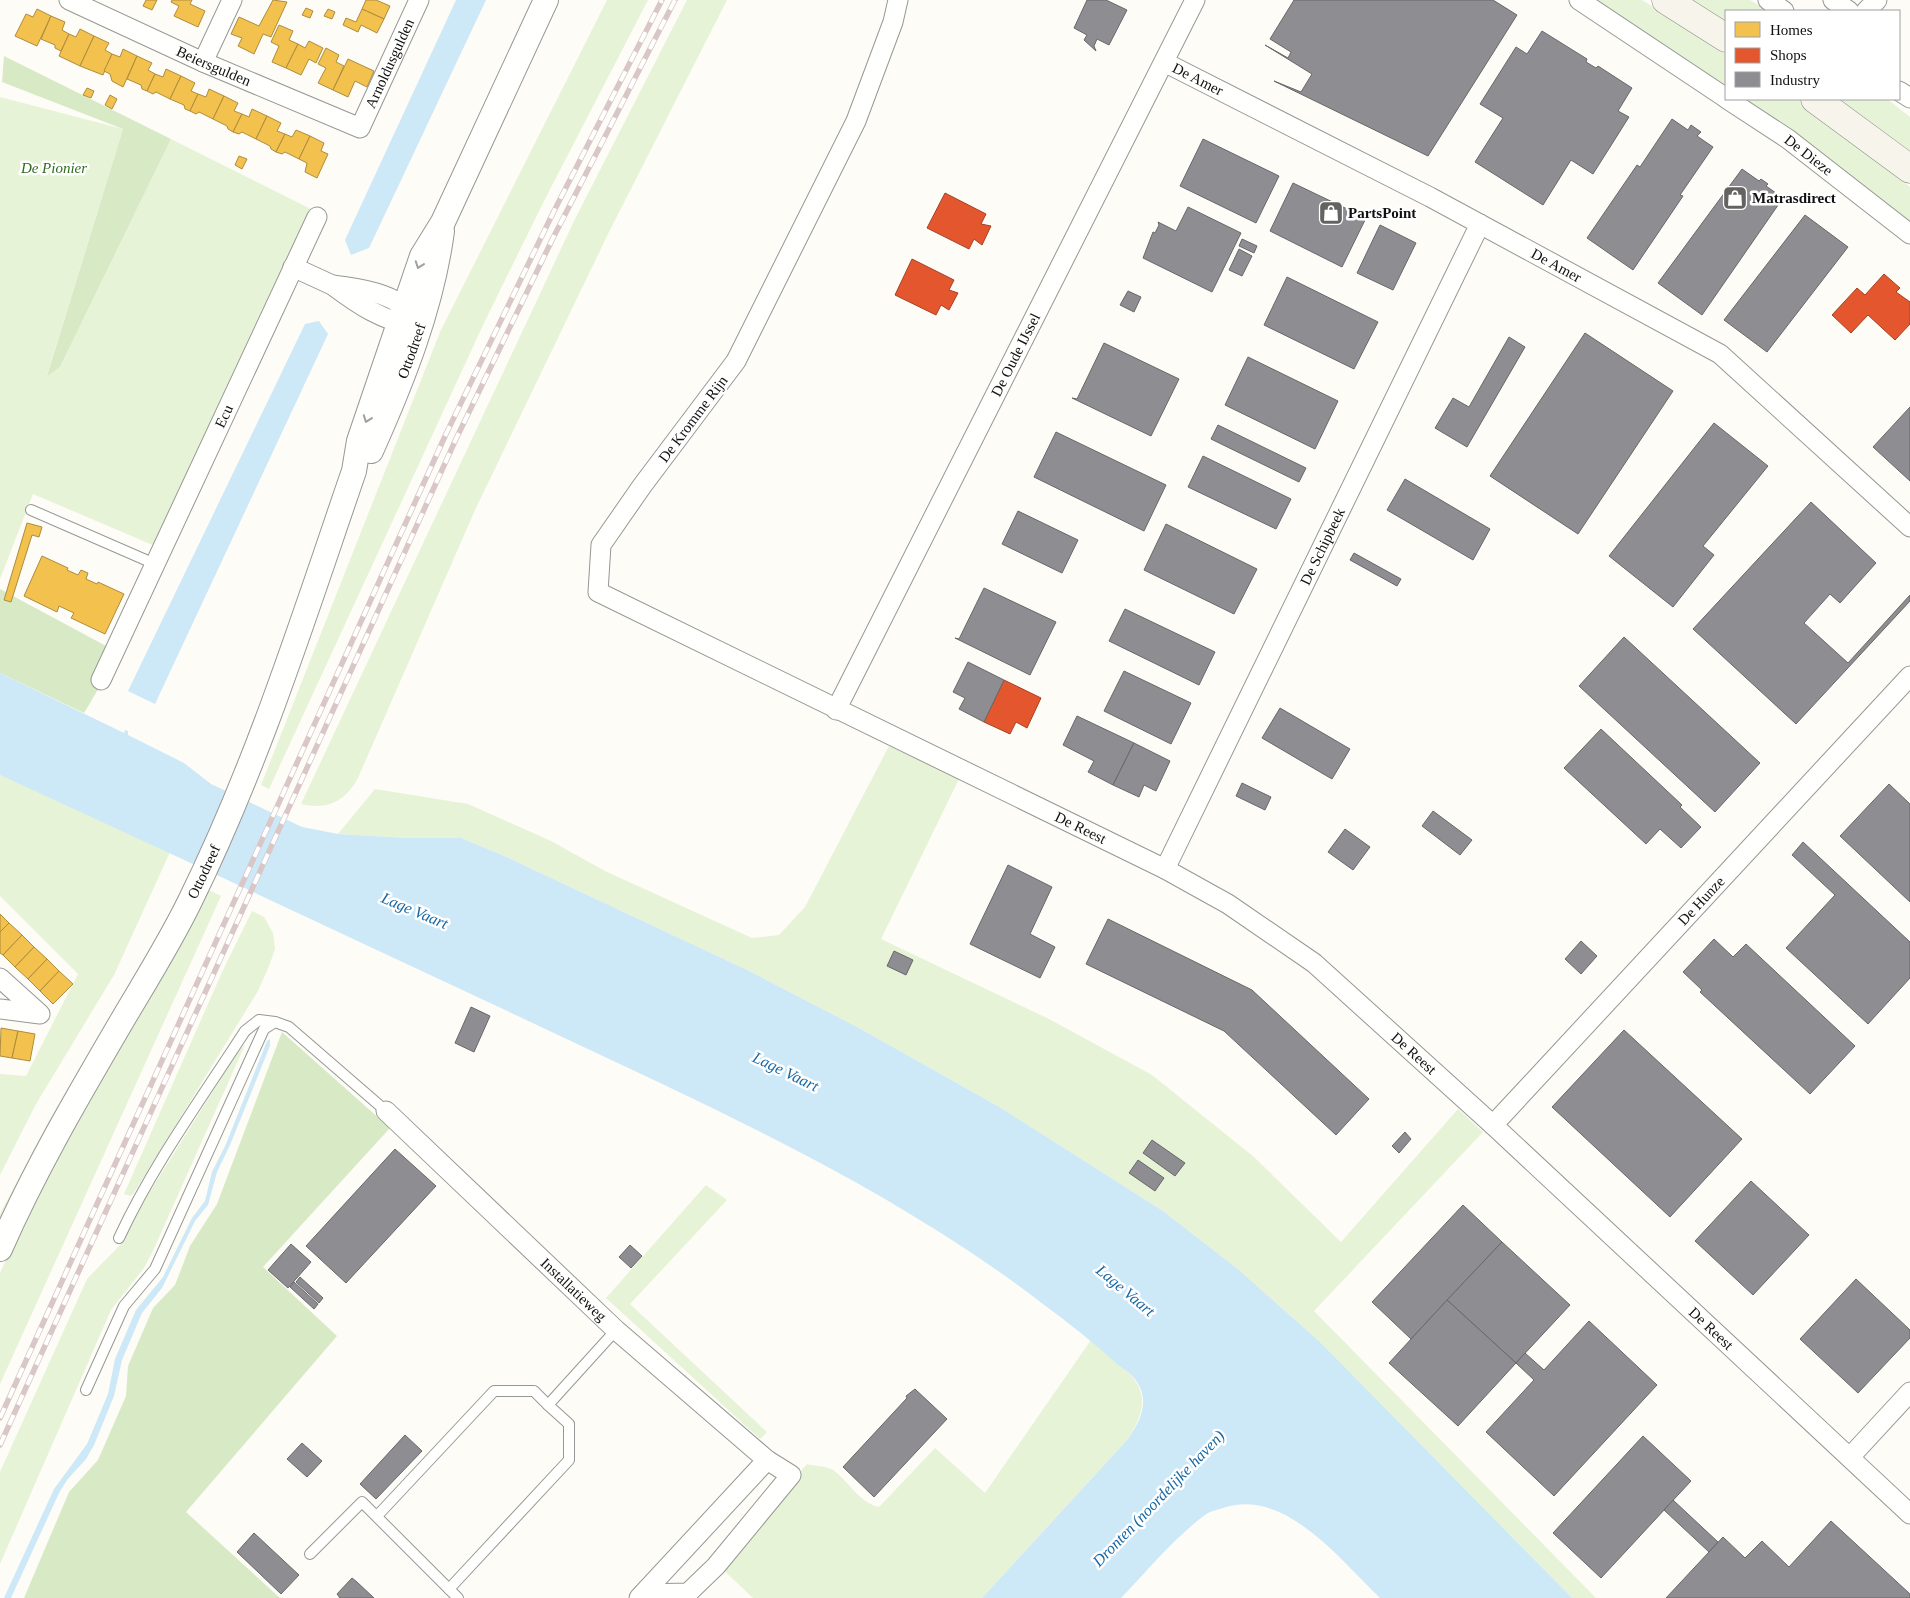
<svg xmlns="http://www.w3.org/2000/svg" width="1910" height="1598" viewBox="0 0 1910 1598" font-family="'Times New Roman',serif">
<rect width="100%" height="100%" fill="#fdfcf7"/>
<g fill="#e7f3d7">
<path d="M607,0H648L544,201L483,325L269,789L261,785L440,332Z"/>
<path d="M687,0H727L609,232L475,510L358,778C345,802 327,810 301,804L575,219Z"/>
<path d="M1581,0H1642L1726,54V92Z"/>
<path d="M1687,0H1750L1768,11H1726V25Z"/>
<path d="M0,97L123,129L47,375L60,367L171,139L313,210L155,546L33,494L0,579Z"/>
<path d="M1737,99H1797L1822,115L1910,187V231Z"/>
<path d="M1836,99H1887L1910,117V156Z"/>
<path d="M889,746L959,779L881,939L1049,1019L1152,1075L1254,1157L1341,1242L1458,1109L1483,1132L1314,1311L1596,1598H1572L1321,1343L1239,1270L1163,1211L1001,1108L859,1028L747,970L502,855L461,838H407L338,834L375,789L468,804L551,841L605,871L752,938L779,935L805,907Z"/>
<path d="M0,775L170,852L114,975L36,1104L0,1175V1074L26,1076L78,974L0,896Z"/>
<path d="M209,890L221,896L0,1384V1273L42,1182Z"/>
<path d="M252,911L264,917L273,933L275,949L269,966L258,991L134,1193L130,1196L124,1194L223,970Z"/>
<path d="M145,958L0,1224V1214L47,1124Z"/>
<path d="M245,1045L152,1253L144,1268L111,1310L0,1564V1472L87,1279L124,1241L134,1217L237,1053Z"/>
<path d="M706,1185L727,1200L630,1304L767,1432L760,1439L606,1298Z"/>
<path d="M1091,1340C1128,1373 1162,1386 1128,1439L982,1598H753L716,1563L807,1464C814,1466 827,1466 833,1470C850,1482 858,1502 879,1507L935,1448L985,1493Z"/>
</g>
<g fill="#d8eac5">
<path d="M4,56L171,139L60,367L47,376L123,129L2,82Z"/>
<path d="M0,589L108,647L103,681L84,713L0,673Z"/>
<path d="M282,1032L390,1128L263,1267L337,1336L186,1512L280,1598H24L69,1492L98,1460L126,1396L128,1366L153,1308L175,1285L190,1246L217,1204Z"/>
</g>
<g fill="#cde8f7">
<path d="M456,0H486L369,248L351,255L345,240Z"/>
<path d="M319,321L328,334L155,704L128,691L305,324Z"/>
<path d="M0,673L124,733L125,730L128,731V735L184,763L211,784L302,827L338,834L407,838H461L502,855L747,970L859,1028L1001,1108L1163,1211L1239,1270L1321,1343L1572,1598H1380C1340,1560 1285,1487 1223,1508C1217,1510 1210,1511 1205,1515C1174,1538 1148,1570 1121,1598H982L1128,1439C1140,1421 1150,1402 1137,1382C1133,1375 1124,1369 1117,1364C1094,1343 1069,1323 1043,1304C895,1190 724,1113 556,1034C371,947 186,860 0,775Z"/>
<path d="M270,1039V1046L230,1145L217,1172L208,1205L195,1221L162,1288L142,1313L122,1360L114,1396L94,1445L86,1459L67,1480L59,1493L11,1598H4L54,1489L87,1444L108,1394L115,1359L136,1310L163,1277L192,1218L205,1201L212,1172L226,1144L267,1041Z"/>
</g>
<g fill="#f2c14e" stroke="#ae8c3c">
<path d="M146,0H157L152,10L143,6Z"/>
<path d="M172,0H192L190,4L205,11L198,27L174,16L179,6L171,2Z"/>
<path d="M273,0L287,2L271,37L263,34L254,54L238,46L242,38L231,34L239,17L259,26Z"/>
<path d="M366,0H376L390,6L384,19L362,9Z"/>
<path d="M306,8L313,11L310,18L302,15Z"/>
<path d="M37,9L51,16L37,46L15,36L26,14L33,17Z"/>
<path d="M328,9L335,12L332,19L324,16Z"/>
<path d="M362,9L384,19L377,33L361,25L358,32L343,25L346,18L356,22Z"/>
<path d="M51,16L65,22L62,30L69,34L61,51L55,48V45L41,39Z"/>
<path d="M279,25L293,31L289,40L298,44L286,68L272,62L279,46L271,42Z"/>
<path d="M80,29L94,36L80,66L59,56L69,34L76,37Z"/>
<path d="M94,36L109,43L105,50L112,54L103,75L80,66Z"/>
<path d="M309,41L323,48L316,63L309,59L301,75L286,68L298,44L305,48Z"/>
<path d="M326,48L339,55L336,62L344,66L333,90L318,83L326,68L318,64Z"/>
<path d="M123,49L137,56L123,87L112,81L110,74L104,71L112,54L120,57Z"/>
<path d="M137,56L152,63L148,70L155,74L147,91L142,89L141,85L127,79Z"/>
<path d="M348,59L374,71L367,87L355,81L348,97L333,90Z"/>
<path d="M166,69L181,76L170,99L156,92L153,94L147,91L155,74L163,77Z"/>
<path d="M181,76L195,83L191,91L198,94L190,111L185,109L184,105L170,99Z"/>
<path d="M87,88L94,91L91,98L83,95Z"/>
<path d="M209,89L224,96L213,119L199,112L196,114L190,111L198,94L206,97Z"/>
<path d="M110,95L117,99L112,109L105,105Z"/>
<path d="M224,96L238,103L234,111L242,114L233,132L228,129L227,126L213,119Z"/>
<path d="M252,109L267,116L256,139L242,132L239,134L233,132L242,114L249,117Z"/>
<path d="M267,116L281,123L277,131L285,134L276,152L271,149L270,146L256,139Z"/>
<path d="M296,130L310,136L299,159L285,152L282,154L276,152L285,134L292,137Z"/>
<path d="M310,136L324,143L321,151L328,154L317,178L305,172L307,163L299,159Z"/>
<path d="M239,156L247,159L242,169L235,165Z"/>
<path d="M27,523L42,527L39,537L32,535L11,602L4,600Z"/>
<path d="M42,556L68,568L67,570L78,575L81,570L88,573L86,579L97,584L98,582L124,594L105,634L71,618L74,613L59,606L57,612L24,596Z"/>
<path d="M0,914L9,923L0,932Z"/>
<path d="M9,923L22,935L3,955L0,953V932Z"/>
<path d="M22,935L34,947L15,967L3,955Z"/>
<path d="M34,947L47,959L28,979L15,967Z"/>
<path d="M47,959L59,971L40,991L28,979Z"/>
<path d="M59,971L73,984L53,1004L40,991Z"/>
<path d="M1,1028L18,1031L12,1058L0,1056Z"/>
<path d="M18,1031L35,1034L30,1061L12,1058Z"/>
</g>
<g fill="#e4572e" stroke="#a54225">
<path d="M945,193L986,214L981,224L991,226L982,245L974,239L969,249L927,228Z"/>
<path d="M912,259L954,280L949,290L958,293L949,310L941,305L936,315L895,295Z"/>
<path d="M1884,274L1900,288L1896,292L1910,302V324L1895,340L1868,315L1851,333L1832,315L1857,288L1865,295Z"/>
<path d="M1004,680L1041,698L1027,728L1016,722L1010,734L984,722Z"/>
</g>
<g fill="#8d8d92" stroke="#68686b">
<path d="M1087,0H1106L1127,10L1109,45L1097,39L1094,46L1096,51L1084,40L1087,35L1074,28Z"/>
<path d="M1294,0H1493L1517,15L1428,156L1274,81L1301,92L1312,74L1265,45L1288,58L1291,52L1270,39Z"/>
<path d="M1542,31L1587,59L1586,62L1596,68L1598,66L1632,88L1618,111L1629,117L1593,174L1571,160L1543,205L1475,162L1503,118L1480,104L1516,47L1527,54Z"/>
<path d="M1672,119L1688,130L1691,125L1701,132L1697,136L1713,147L1680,195L1683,196L1633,270L1587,238L1637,165L1640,167Z"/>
<path d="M1203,139L1279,176L1256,223L1180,186Z"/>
<path d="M1742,169L1759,181L1761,179L1768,184L1766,186L1783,198L1702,315L1658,283Z"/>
<path d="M1293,183L1366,218L1342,267L1270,231Z"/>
<path d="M1188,207L1241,233L1212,292L1143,258L1153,232L1155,233L1159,225L1158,222L1176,231Z"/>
<path d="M1805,215L1848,247L1767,352L1724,320Z"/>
<path d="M1380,225L1416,243L1393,290L1357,273Z"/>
<path d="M1242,239L1257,246L1254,253L1239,246Z"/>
<path d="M1239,249L1252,256L1242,276L1229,270Z"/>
<path d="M1287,277L1378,322L1354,369L1264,325Z"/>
<path d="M1128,291L1141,297L1134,312L1120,305Z"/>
<path d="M1585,333L1673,391L1578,534L1490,476Z"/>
<path d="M1509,337L1525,347L1467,447L1435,428L1453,398L1469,407Z"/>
<path d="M1104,343L1179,379L1151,436L1072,398L1077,399Z"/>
<path d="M1248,357L1338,401L1315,449L1225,405Z"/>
<path d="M1910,407V481L1873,447Z"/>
<path d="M1714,423L1768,466L1703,546L1714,555L1673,607L1609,556Z"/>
<path d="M1218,425L1306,468L1299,482L1211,439Z"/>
<path d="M1056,432L1166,485L1144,531L1034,477Z"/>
<path d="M1203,456L1291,499L1276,529L1188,487Z"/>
<path d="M1405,479L1490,529L1473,560L1387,510Z"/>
<path d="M1811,502L1876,563L1840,603L1830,594L1804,623L1848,663L1910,595V601L1796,724L1693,629Z"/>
<path d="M1018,511L1078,540L1062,573L1002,544Z"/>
<path d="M1166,524L1257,569L1234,614L1144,570Z"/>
<path d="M1354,553L1401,579L1397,586L1350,560Z"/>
<path d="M984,588L1056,622L1030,675L955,638L959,639Z"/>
<path d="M1125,609L1215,652L1199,685L1109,641Z"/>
<path d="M1624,637L1760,763L1715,812L1579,686Z"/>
<path d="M968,662L1004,680L984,722L959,709L965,698L953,692Z"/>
<path d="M1124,671L1191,703L1171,744L1104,711Z"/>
<path d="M1280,708L1350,749L1332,779L1262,738Z"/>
<path d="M1077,716L1134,743L1113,785L1088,772L1094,761L1063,745Z"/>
<path d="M1601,729L1682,805L1680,807L1701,827L1681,848L1660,829L1646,844L1564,768Z"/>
<path d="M1134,743L1170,761L1156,791L1144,785L1139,797L1113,785Z"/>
<path d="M1242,783L1271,797L1265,810L1236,796Z"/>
<path d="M1889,784L1910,804V902L1840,836Z"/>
<path d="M1433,811L1472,840L1460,855L1422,826Z"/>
<path d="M1345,829L1370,847L1353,870L1328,852Z"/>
<path d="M1803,842L1910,942V978L1868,1024L1786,948L1835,895L1792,855Z"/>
<path d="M1008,865L1052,887L1030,934L1055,947L1040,978L970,944Z"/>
<path d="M1108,919L1252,990L1369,1099L1336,1135L1224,1031L1086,964Z"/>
<path d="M1714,939L1733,957L1746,944L1855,1046L1810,1094L1700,992L1702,990L1683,972Z"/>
<path d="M1581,941L1597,956L1581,974L1565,959Z"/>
<path d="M894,951L913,960L906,975L887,966Z"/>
<path d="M471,1007L490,1016L474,1052L455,1043Z"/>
<path d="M1624,1030L1742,1139L1670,1217L1552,1107Z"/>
<path d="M1405,1132L1411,1139L1399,1153L1392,1146Z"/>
<path d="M1152,1140L1185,1163L1175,1176L1143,1153Z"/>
<path d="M395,1149L436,1186L346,1283L306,1246Z"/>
<path d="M1138,1160L1164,1178L1155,1191L1129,1173Z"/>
<path d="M1751,1181L1809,1235L1753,1295L1695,1241Z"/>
<path d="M1463,1205L1502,1242L1411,1339L1372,1302Z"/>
<path d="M1502,1242L1570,1305L1516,1363L1447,1300Z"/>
<path d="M291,1244L311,1262L288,1288L268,1270Z"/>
<path d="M630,1245L642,1256L631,1268L619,1257Z"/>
<path d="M300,1277L323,1298L319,1303L296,1282Z"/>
<path d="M1856,1279L1910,1330V1338L1858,1393L1800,1339Z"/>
<path d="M294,1282L318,1304L314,1309L290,1287Z"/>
<path d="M1447,1300L1516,1363L1458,1426L1389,1363Z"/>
<path d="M1589,1321L1657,1385L1554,1496L1486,1432L1534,1380L1516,1363L1525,1353L1544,1370Z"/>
<path d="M915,1389L947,1419L874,1497L843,1467L907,1398L906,1396Z"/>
<path d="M405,1435L422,1451L376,1499L360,1484Z"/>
<path d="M1643,1436L1691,1481L1601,1578L1553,1533Z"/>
<path d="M302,1443L322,1461L307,1477L287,1459Z"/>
<path d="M1673,1500L1718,1542L1709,1552L1664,1510Z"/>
<path d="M1831,1521L1910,1594V1598H1666L1723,1537L1745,1558L1762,1541L1789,1567Z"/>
<path d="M254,1533L299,1575L281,1594L237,1552Z"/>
<path d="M352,1578L357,1582L374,1598H340L337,1594Z"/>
</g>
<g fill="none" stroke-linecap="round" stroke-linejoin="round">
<defs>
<g id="service">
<path d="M31,510L155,564"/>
<path d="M119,1238C153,1165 201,1099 245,1031L259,1020L275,1022"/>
<path d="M86,1390L124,1306L155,1269L264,1029L275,1022L289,1027L386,1111"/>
<path d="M377,1516L494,1391H534L548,1405"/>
<path d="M310,1554L362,1502L458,1598"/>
<path d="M449,1589L569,1460V1424L548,1405L616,1330"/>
</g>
<g id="minor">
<path id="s1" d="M69,0L203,62L360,128L419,0"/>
<path id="s2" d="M898,0L893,22L856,121L736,361L642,486L601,545L598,592L1165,869L1228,904L1314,963L1493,1125L1910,1514"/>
<path d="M1579,0L1726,98"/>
<path d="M1768,0L1784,11"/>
<path d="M1833,0L1849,11"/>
<path d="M1866,11L1877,0"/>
<path d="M203,62L232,0"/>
<path id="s3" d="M1164,62L1430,197L1720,354L1910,527"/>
<path d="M1899,91L1910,98"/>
<path id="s4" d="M1727,99L1788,139L1910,234"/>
<path d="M293,267L343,290"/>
<path d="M332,285C358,288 396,293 412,315"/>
<path d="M335,287C358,304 384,322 413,325"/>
<path id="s5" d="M101,680L317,217"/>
<path id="s6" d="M836,710L1195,0"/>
<path id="s7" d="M1165,869L1480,224"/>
<path d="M0,978L40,1014L0,1009"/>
<path id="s8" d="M386,1111L616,1330L767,1460L791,1475L716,1566L688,1593L643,1594"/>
<path id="s9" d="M1493,1125L1910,676"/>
<path d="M1850,1457L1910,1392"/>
<path d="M639,1598L767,1460"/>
</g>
<g id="tertiary">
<path id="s10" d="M371,451C402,382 432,307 442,231"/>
<path id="s11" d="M0,1249C36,1167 81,1091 126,1014C148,977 171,940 190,901C258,763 304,616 354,471L359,441L422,256L443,222L546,0"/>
</g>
<g id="secondary">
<path d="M1666,0L1726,38"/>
<path d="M1815,99L1910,169"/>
</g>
</defs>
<use href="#service" stroke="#979795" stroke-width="12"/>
<use href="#minor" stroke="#979795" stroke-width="21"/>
<use href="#tertiary" stroke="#979795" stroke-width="26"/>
<use href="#secondary" stroke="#8e8d8b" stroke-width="29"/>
<use href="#service" stroke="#fffffe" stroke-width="10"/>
<use href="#minor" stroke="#fffffe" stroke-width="19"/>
<use href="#tertiary" stroke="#fffffe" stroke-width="24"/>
<use href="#secondary" stroke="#f6f4eb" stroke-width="28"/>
<defs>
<g id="rail">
<path d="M0,1418L446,434L553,213L662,0"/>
<path d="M0,1445L456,439L553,238L675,0"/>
</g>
</defs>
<use href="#rail" stroke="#d9c6c7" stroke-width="5.5"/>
<use href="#rail" stroke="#fff" stroke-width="4" stroke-dasharray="11" stroke-linecap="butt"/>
</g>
<defs><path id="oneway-chevron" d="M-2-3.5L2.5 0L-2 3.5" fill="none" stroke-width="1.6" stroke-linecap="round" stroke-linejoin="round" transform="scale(1.25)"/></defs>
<g stroke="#a0a09f">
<use href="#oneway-chevron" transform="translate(419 265) rotate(110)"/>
<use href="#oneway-chevron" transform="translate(367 419) rotate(110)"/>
</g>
<defs>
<symbol id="shop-square" viewBox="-11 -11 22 22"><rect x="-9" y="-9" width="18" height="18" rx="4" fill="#646362" stroke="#fff"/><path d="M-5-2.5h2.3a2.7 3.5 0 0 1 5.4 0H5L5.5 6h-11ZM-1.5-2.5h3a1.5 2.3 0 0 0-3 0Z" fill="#fff"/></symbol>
</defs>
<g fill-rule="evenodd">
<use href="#shop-square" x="1721" y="184" width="28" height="28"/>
<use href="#shop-square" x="1317" y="199" width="28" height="28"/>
</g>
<g text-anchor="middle" stroke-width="5" stroke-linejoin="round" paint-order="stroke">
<g font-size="15" fill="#111" stroke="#fff">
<text dy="5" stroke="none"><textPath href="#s1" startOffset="389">Arnoldusgulden</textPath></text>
<text dy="5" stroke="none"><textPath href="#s1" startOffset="159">Beiersgulden</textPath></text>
<text dy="5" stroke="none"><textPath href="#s3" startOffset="38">De Amer</textPath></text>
<text dy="5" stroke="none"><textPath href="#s4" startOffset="99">De Dieze</textPath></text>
<text dy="5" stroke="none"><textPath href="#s3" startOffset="442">De Amer</textPath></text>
<text dy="5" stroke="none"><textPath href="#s10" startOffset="108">Ottodreef</textPath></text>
<text dy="5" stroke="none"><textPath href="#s6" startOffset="398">De Oude IJssel</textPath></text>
<text dy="5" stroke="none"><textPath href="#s5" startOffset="291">Ecu</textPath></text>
<text transform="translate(693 419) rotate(-53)" y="5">De Kromme Rijn</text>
<text dy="5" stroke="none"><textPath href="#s7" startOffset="359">De Schipbeek</textPath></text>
<text dy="5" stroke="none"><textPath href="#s2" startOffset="1209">De Reest</textPath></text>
<text dy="5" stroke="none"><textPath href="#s11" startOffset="429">Ottodreef</textPath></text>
<text dy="5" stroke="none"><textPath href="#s9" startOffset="306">De Hunze</textPath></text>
<text dy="5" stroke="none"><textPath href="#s2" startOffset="1614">De Reest</textPath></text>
<text dy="5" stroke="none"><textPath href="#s8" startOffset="259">Installatieweg</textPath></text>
<text dy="5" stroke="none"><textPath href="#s2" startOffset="2019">De Reest</textPath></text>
</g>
<g font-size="15" font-style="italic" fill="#2f6b1f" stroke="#fff">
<text x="54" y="173">De Pionier</text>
</g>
<g font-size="15" font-weight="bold" fill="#111" stroke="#fff" text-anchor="start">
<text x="1752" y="203">Matrasdirect</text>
<text x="1348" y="218">PartsPoint</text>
</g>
<g font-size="16" font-style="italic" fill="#1768a6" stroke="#fff">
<text transform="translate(415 910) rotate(23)" y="6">Lage Vaart</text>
<text transform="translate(786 1071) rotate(26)" y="6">Lage Vaart</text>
<text transform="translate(1126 1290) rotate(40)" y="6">Lage Vaart</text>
<text transform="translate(1158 1498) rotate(-46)" y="6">Dronten (noordelijke haven)</text>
</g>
</g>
<rect x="1725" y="10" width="175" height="90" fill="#ffffff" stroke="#a0a0a0"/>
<rect x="1735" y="22" width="25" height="15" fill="#f2c14e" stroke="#a0a0a0"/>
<text x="1770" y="35" font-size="15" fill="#111111">Homes</text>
<rect x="1735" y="48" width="25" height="15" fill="#e4572e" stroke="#a0a0a0"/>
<text x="1770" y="60" font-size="15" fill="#111111">Shops</text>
<rect x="1735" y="72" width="25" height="15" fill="#8d8d92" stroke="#a0a0a0"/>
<text x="1770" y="85" font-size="15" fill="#111111">Industry</text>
</svg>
